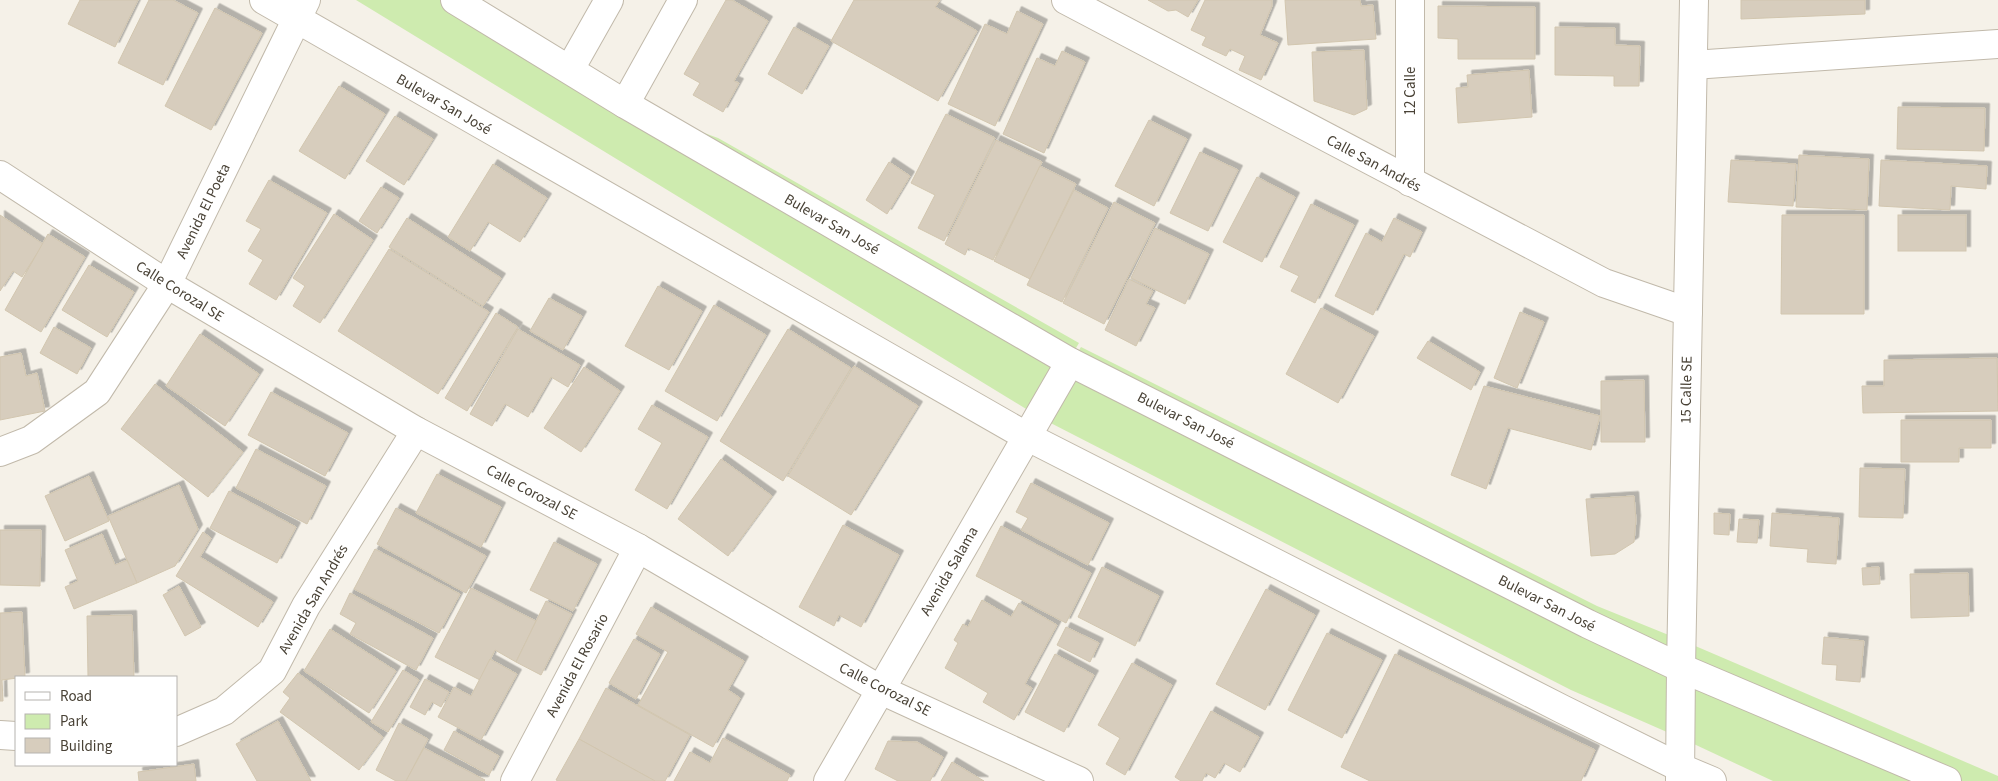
<svg xmlns="http://www.w3.org/2000/svg" width="1998" height="781" viewBox="0 0 1998 781" font-family="'Source Sans 3',sans-serif">
<defs>
<filter id="shadow"><feDropShadow dx="4.5" dy="-4.5" stdDeviation="0" flood-color="#0004"/></filter>
</defs>
<rect width="100%" height="100%" fill="#f5f1e8"/>
<g fill="#ceebaf">
<path d="M356,0H475L625,104L718,138L1079,343L1036,415Z"/>
<path d="M1081,347L1597,606L1681,640L1676,736L1571,690L1037,416Z"/>
<path d="M1686,642L1998,776V781H1773L1681,738Z"/>
</g>
<g fill="#d7cdbd" stroke="#d2c6af" filter="url(#shadow)">
<path d="M80,0H138L115,47L68,24Z"/>
<path d="M149,0H173L198,13L163,85L118,63Z"/>
<path d="M726,0H732L768,21L734,81L739,83L723,112L693,95L700,83L684,74Z"/>
<path d="M854,0H940L935,7L977,31L938,101L831,41Z"/>
<path d="M1148,0H1198L1188,17L1176,10L1168,11Z"/>
<path d="M1205,0H1272V6L1260,35L1278,43L1261,80L1239,70L1245,56L1230,49L1226,56L1202,45L1206,37L1191,30Z"/>
<path d="M1285,0H1360L1361,6L1373,5L1376,39L1288,45Z"/>
<path d="M1741,0H1865V14L1741,19Z"/>
<path d="M1438,6L1535,7V59H1458V39L1438,38Z"/>
<path d="M215,8L262,33L211,130L165,106Z"/>
<path d="M1017,11L1043,24L995,126L948,104L985,24L1007,34Z"/>
<path d="M794,27L829,46L802,94L768,74Z"/>
<path d="M1555,27L1615,28V45L1640,46L1639,86H1614V76L1555,75Z"/>
<path d="M1364,50L1367,109L1354,115L1314,101L1312,52Z"/>
<path d="M1062,51L1085,62L1044,153L1003,134L1037,58L1055,66Z"/>
<path d="M1529,70L1532,117L1458,123L1456,88L1468,87L1467,75Z"/>
<path d="M339,86L385,114L345,179L299,151Z"/>
<path d="M1898,107L1985,108L1984,151L1897,149Z"/>
<path d="M946,114L995,138L944,241L918,228L935,195L911,183Z"/>
<path d="M395,116L433,139L404,185L366,161Z"/>
<path d="M1149,120L1187,139L1154,206L1115,186Z"/>
<path d="M996,140L1042,162L993,260L968,248L965,255L945,244Z"/>
<path d="M1200,152L1238,170L1208,231L1170,213Z"/>
<path d="M1799,155L1869,159L1867,210L1796,207Z"/>
<path d="M1731,160L1796,164L1793,206L1728,202Z"/>
<path d="M1881,160L1987,166L1986,189L1951,186L1950,210L1879,206Z"/>
<path d="M889,162L910,176L887,214L866,200Z"/>
<path d="M493,164L547,198L520,242L488,222L470,251L448,237Z"/>
<path d="M1040,166L1076,184L1030,279L994,261Z"/>
<path d="M1257,177L1295,197L1262,262L1223,242Z"/>
<path d="M269,180L327,213L276,300L249,284L263,260L248,251L261,229L246,221Z"/>
<path d="M381,187L399,198L377,233L359,221Z"/>
<path d="M1074,190L1108,208L1062,302L1027,285Z"/>
<path d="M1114,202L1155,223L1104,324L1063,303Z"/>
<path d="M1311,204L1354,225L1315,303L1291,291L1299,276L1280,267Z"/>
<path d="M334,214L373,240L320,323L293,306L305,286L293,278Z"/>
<path d="M0,215L43,244L22,277L13,271L0,291Z"/>
<path d="M1782,215H1864V314H1781Z"/>
<rect x="1898" y="215" width="68" height="36"/>
<path d="M407,218L501,278L483,306L389,247Z"/>
<path d="M1394,218L1422,232L1410,257L1404,254L1373,315L1335,296L1366,233L1382,242Z"/>
<path d="M1155,228L1209,254L1185,304L1131,278Z"/>
<path d="M48,234L85,257L41,332L5,310Z"/>
<path d="M389,249L489,312L438,394L338,331Z"/>
<path d="M89,265L134,292L107,337L62,310Z"/>
<path d="M1129,279L1153,291L1146,304L1155,308L1136,346L1105,330Z"/>
<path d="M658,286L702,311L669,370L625,346Z"/>
<path d="M549,298L582,316L563,350L530,331Z"/>
<path d="M714,305L766,335L717,421L665,391Z"/>
<path d="M1321,308L1374,336L1338,403L1286,374Z"/>
<path d="M1520,312L1544,322L1517,388L1494,378Z"/>
<path d="M496,313L518,327L467,411L445,398Z"/>
<path d="M54,327L91,348L77,374L40,353Z"/>
<path d="M518,329L580,365L568,387L551,377L528,417L505,404L492,426L470,414Z"/>
<path d="M788,329L851,368L783,481L720,441Z"/>
<path d="M200,334L259,374L225,426L166,386Z"/>
<path d="M1428,341L1480,372L1471,390L1417,358Z"/>
<path d="M21,353L26,376L37,373L45,411L0,420V357Z"/>
<path d="M1997,358L1998,411L1863,413L1862,386H1884V360Z"/>
<path d="M854,366L918,406L851,515L788,476Z"/>
<path d="M584,367L620,391L581,452L544,428Z"/>
<path d="M1644,380L1645,442H1601V381Z"/>
<path d="M155,384L243,452L208,497L121,429Z"/>
<path d="M1484,386L1600,416L1591,450L1508,428L1486,489L1451,475Z"/>
<path d="M271,392L348,433L325,476L248,435Z"/>
<path d="M652,405L708,437L667,509L635,490L662,443L638,429Z"/>
<path d="M1901,420H1991V448H1959V462H1901Z"/>
<path d="M256,449L326,486L307,524L236,488Z"/>
<path d="M721,459L772,496L728,556L678,519Z"/>
<path d="M1860,468L1905,469L1903,518L1859,517Z"/>
<path d="M437,474L501,507L481,547L416,513Z"/>
<path d="M89,476L109,521L65,541L45,496Z"/>
<path d="M1031,483L1109,523L1088,565L1021,530L1028,518L1016,512Z"/>
<path d="M179,485L198,529L175,566L137,583L108,516Z"/>
<path d="M229,491L296,527L277,563L210,528Z"/>
<path d="M1634,496L1636,520L1634,542L1615,554L1591,556L1586,499Z"/>
<path d="M396,508L486,556L466,593L377,544Z"/>
<path d="M1714,513L1730,514L1729,535L1714,534Z"/>
<path d="M1772,513L1839,518L1836,564L1807,562L1808,549L1770,546Z"/>
<path d="M1739,519L1759,520L1757,543L1737,542Z"/>
<path d="M843,525L899,555L861,627L839,615L834,626L799,607Z"/>
<path d="M1001,526L1091,573L1066,623L976,576Z"/>
<path d="M0,530H41L40,586L0,585Z"/>
<path d="M203,532L211,538L200,557L273,602L258,627L176,576Z"/>
<path d="M102,534L115,565L127,560L137,583L74,609L65,587L78,581L65,550Z"/>
<path d="M554,542L597,564L573,611L530,590Z"/>
<path d="M375,549L460,594L439,633L354,589Z"/>
<path d="M1102,567L1159,596L1135,646L1078,617Z"/>
<path d="M1879,567L1880,584L1863,585L1862,568Z"/>
<path d="M1968,573L1969,616L1911,618L1910,574Z"/>
<path d="M179,586L201,627L185,636L163,595Z"/>
<path d="M471,588L536,621L516,662L495,650L480,680L435,657Z"/>
<path d="M1266,589L1315,615L1265,710L1216,684Z"/>
<path d="M350,593L433,638L416,670L350,634L356,623L340,614Z"/>
<path d="M982,600L1011,617L1019,603L1057,625L1025,684L1032,688L1014,720L983,702L988,693L945,668L958,643L954,640L963,624L968,627Z"/>
<path d="M546,601L572,614L541,675L516,662Z"/>
<path d="M651,607L744,661L728,690L740,698L713,747L638,705L668,652L636,634Z"/>
<path d="M22,612L25,677L2,680L3,701H0V613Z"/>
<path d="M132,615L134,677H88L87,616Z"/>
<path d="M1066,627L1099,643L1090,662L1057,645Z"/>
<path d="M330,629L396,671L369,713L304,671Z"/>
<path d="M1327,633L1382,660L1342,738L1288,710Z"/>
<path d="M1824,637L1864,641L1860,682L1836,680L1837,665L1822,664Z"/>
<path d="M634,639L660,654L636,699L609,683Z"/>
<path d="M1055,654L1094,675L1064,732L1025,712Z"/>
<path d="M1395,654L1595,750L1581,781H1370L1341,767Z"/>
<path d="M490,659L517,674L481,740L438,717L454,687L471,696Z"/>
<path d="M1132,663L1172,685L1125,775L1106,764L1120,738L1098,725Z"/>
<path d="M403,670L419,680L388,732L371,722Z"/>
<path d="M298,673L383,737L359,770L280,712L290,698L283,692Z"/>
<path d="M425,679L449,692L441,707L432,702L425,715L410,707Z"/>
<path d="M606,688L690,735L665,781H655L579,739Z"/>
<path d="M1211,711L1259,737L1240,772L1224,763L1215,778L1206,773L1202,781H1181L1175,777Z"/>
<path d="M278,721L311,781H257L236,744Z"/>
<path d="M399,723L428,739L406,781H396L376,770Z"/>
<path d="M454,731L499,756L489,775L444,750Z"/>
<path d="M723,738L790,775L787,781H674L690,752L710,763Z"/>
<path d="M579,739L655,781H558L556,780Z"/>
<path d="M888,741L917,742L943,757L930,781H898L875,769Z"/>
<path d="M424,748L485,780L484,781H406Z"/>
<path d="M952,762L984,781H941Z"/>
<path d="M194,764L196,781H139L138,772Z"/>
</g>
<g fill="none" stroke-linecap="round" stroke-linejoin="round">
<defs>
<g id="minor">
<path d="M1066,0L1604,283L1688,312"/>
<path d="M1410,0V182"/>
<path d="M1693,65L1998,44"/>
<path d="M570,69L609,0"/>
<path d="M625,104L683,0"/>
<path d="M0,175L167,284L416,431L638,548L881,690L1079,781"/>
<path d="M0,452L31,440L97,392L167,284L306,0"/>
<path d="M1681,668L1694,0"/>
<path d="M176,732L224,711L272,671L306,606L416,431"/>
<path d="M0,735L16,736"/>
<path d="M515,781L638,548"/>
<path d="M828,781L1070,362"/>
</g>
<g id="tertiary">
<path d="M264,0L1026,436L1562,709L1681,768L1712,781"/>
<path d="M455,0L625,104L1070,362L1588,624L1681,668L1947,781"/>
<path d="M1680,781L1681,668"/>
</g>
</defs>
<use href="#minor" stroke="#c1b9aa" stroke-width="30"/>
<use href="#tertiary" stroke="#c1b9aa" stroke-width="30"/>
<use href="#minor" stroke="#fff" stroke-width="28"/>
<use href="#tertiary" stroke="#fff" stroke-width="28"/>
</g>
<g text-anchor="middle" stroke-width="5" stroke-linejoin="round" paint-order="stroke">
<g font-size="15" fill="#494236" stroke="#fff">
<text transform="translate(1410 91) rotate(-90)" y="5">12 Calle</text>
<text transform="translate(444 104) rotate(30)" y="5">Bulevar San José</text>
<text transform="translate(1374 163) rotate(28)" y="5">Calle San Andrés</text>
<text transform="translate(203 211) rotate(-64)" y="5">Avenida El Poeta</text>
<text transform="translate(832 224) rotate(30)" y="5">Bulevar San José</text>
<text transform="translate(180 291) rotate(32)" y="5">Calle Corozal SE</text>
<text transform="translate(1686 390) rotate(-89)" y="5">15 Calle SE</text>
<text transform="translate(1186 420) rotate(27)" y="5">Bulevar San José</text>
<text transform="translate(532 492) rotate(28)" y="5">Calle Corozal SE</text>
<text transform="translate(949 571) rotate(-60)" y="5">Avenida Salama</text>
<text transform="translate(313 599) rotate(-60)" y="5">Avenida San Andrés</text>
<text transform="translate(1547 603) rotate(27)" y="5">Bulevar San José</text>
<text transform="translate(577 665) rotate(-62)" y="5">Avenida El Rosario</text>
<text transform="translate(885 689) rotate(27)" y="5">Calle Corozal SE</text>
</g>
</g>
<rect x="15" y="676" width="162" height="90" fill="#ffffff" stroke="#b6b3af"/>
<rect x="25" y="692" width="25" height="8" fill="#ffffff" stroke="#b6b3af"/>
<text x="60" y="701" font-size="15" fill="#494236">Road</text>
<rect x="25" y="714" width="25" height="15" fill="#ceebaf" stroke="#b6b3af"/>
<text x="60" y="726" font-size="15" fill="#494236">Park</text>
<rect x="25" y="738" width="25" height="15" fill="#d7cdbd" stroke="#b6b3af"/>
<text x="60" y="751" font-size="15" fill="#494236">Building</text>
</svg>
